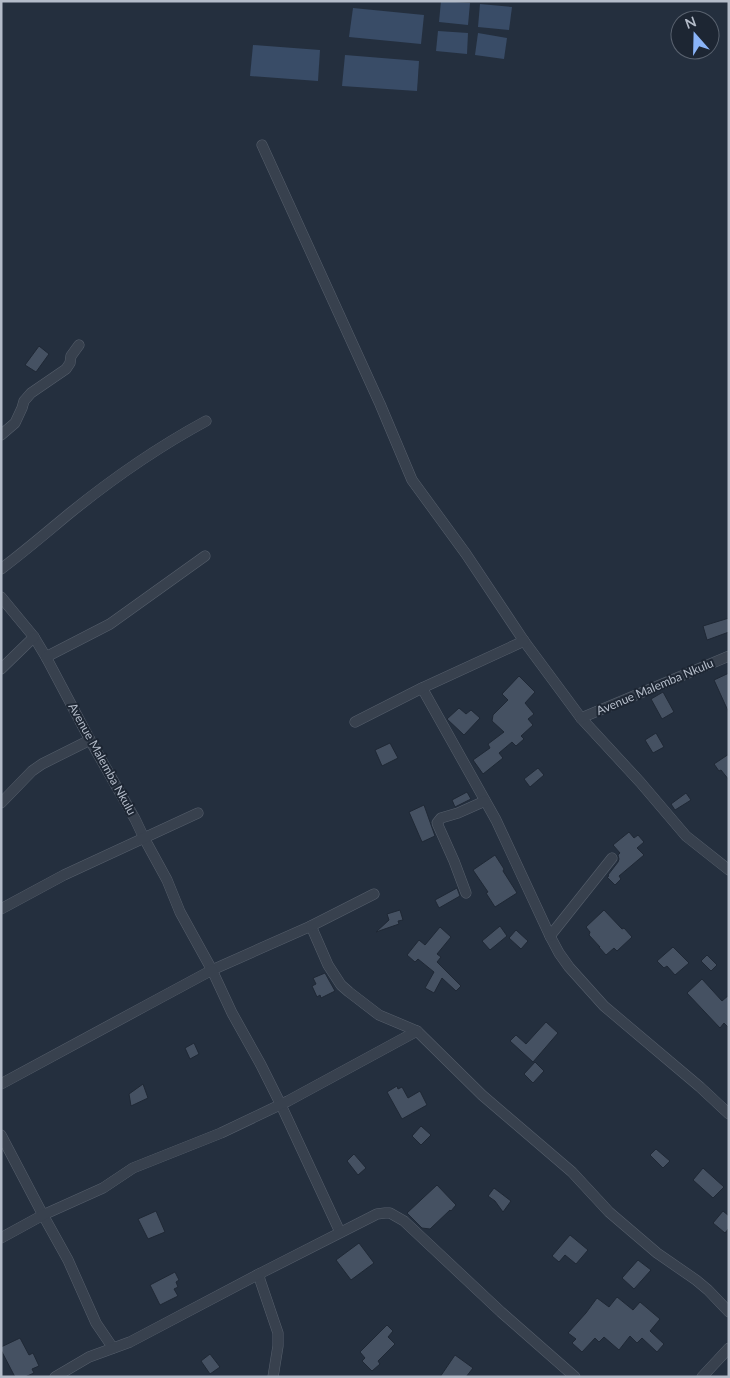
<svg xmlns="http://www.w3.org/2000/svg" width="730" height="1378" viewBox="0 0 730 1378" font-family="Lato,sans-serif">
<rect width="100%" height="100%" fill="#242f3e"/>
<g fill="#394c67">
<path d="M441,1L470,3L468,25L439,22Z"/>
<path d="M480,4L512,7L509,30L478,27Z"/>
<path d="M353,8L424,15L421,44L349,37Z"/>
<path d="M438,31L468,33L467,54L436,51Z"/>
<path d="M478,33L507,38L504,59L475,55Z"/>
<path d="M253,45L320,50L318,81L250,76Z"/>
<path d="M345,55L419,61L417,91L342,86Z"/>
</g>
<g fill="#455162" stroke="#1f2835">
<path d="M39,346L49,354L36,372L25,365Z"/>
<path d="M729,618V632L707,640L703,626Z"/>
<path d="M729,673V713L714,680Z"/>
<path d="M519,676L535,692L525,703L534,714L528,719L533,725L521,736L524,739L516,746L512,742L499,753L503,758L483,774L473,760L490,748L488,744L504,732L492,721L493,715L508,700L502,694Z"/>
<path d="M663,692L674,712L662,719L651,699Z"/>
<path d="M459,708L466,714L471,710L480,718L464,735L447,719Z"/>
<path d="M656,733L664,747L653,753L645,740Z"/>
<path d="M390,743L398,758L382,766L375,750Z"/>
<path d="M729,754V780L721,770L719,771L714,764Z"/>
<path d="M538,768L544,775L530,787L524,779Z"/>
<path d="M467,792L471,799L455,807L452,800Z"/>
<path d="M686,793L691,800L675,810L671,804Z"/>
<path d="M424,805L435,836L422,842L409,812Z"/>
<path d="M629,832L634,838L638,835L644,842L637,848L644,855L619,876L621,879L615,885L607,877L609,876L608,875L618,862L619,859L618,855L620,853L613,845Z"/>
<path d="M495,855L504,869L503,871L517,893L495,907L486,893L488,892L473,870Z"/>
<path d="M457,888L460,896L439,908L435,900Z"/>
<path d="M400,910L403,920L398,921L399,924L376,932L389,920L387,914Z"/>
<path d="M604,910L622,929L624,928L632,937L617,951L614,948L606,955L599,947H600L589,935L590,932L586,927Z"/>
<path d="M500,926L507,936L490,950L482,941Z"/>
<path d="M440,927L451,937L437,954L441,957L437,962L461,986L456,991L442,978L434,993L425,988L434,972L418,959L415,962L407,955L419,940L425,945Z"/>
<path d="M516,930L528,941L521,949L509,938Z"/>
<path d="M673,947L689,963L675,975L667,966L664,968L657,961Z"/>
<path d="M707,955L717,965L711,971L701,961Z"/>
<path d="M325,973L335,991L321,998L320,995L317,997L312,986L316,984L313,978Z"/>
<path d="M702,979L722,1001L729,995V1028L724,1023L720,1028L687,993Z"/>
<path d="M546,1022L558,1033L533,1062L510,1041L516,1035L526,1044Z"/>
<path d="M194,1043L199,1054L190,1059L185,1048Z"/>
<path d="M535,1062L544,1071L533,1083L524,1074Z"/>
<path d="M143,1084L148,1098L131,1106L129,1094Z"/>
<path d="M397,1086L398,1089L402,1087L408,1098L420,1091L427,1105L402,1119L387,1092Z"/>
<path d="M421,1126L431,1135L421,1145L412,1136Z"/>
<path d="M656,1149L670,1161L663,1168L650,1155Z"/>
<path d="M354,1154L366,1168L358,1175L347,1161Z"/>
<path d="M703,1168L724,1187L713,1198L693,1180Z"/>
<path d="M437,1185L456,1205L451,1211L450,1210L430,1229L422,1228L407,1213Z"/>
<path d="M494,1188L511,1201L503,1212L495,1201L488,1196Z"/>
<path d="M156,1211L165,1232L148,1239L138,1219Z"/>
<path d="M723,1211L729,1216V1228L725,1233L713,1223Z"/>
<path d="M570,1235L588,1250L576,1264L565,1255L559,1262L552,1256Z"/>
<path d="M359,1243L374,1263L351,1280L336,1260Z"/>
<path d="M638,1260L651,1270L634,1289L622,1278Z"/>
<path d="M175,1272L179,1280L176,1282L178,1287L174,1289L178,1296L160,1305L150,1285Z"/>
<path d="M617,1297L633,1310L640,1302L660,1319L650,1331L664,1344L657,1352L642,1338L637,1343L630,1336L619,1350L604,1337L599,1342L595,1338L582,1352L572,1343L576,1339L568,1333L586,1313L597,1298L609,1307Z"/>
<path d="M387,1325L393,1331L388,1337L395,1344L378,1361L380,1364L372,1371L362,1361L365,1358L360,1352Z"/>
<path d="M20,1338L29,1355L33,1353L39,1366L32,1369L34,1373L25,1377H15L1,1350V1347Z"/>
<path d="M210,1354L220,1367L210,1374L201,1361Z"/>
<path d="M455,1355L473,1368L466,1377H440Z"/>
</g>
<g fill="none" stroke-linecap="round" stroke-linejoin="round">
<defs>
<g id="street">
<path d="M262,145L380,404L412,480L466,554L524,641L581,718L640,782L686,836L729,870"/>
<path d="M1,435L15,423L22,408L24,401L31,393L66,369L70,363L71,356L79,345"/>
<path d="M1,569C25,551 47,532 70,513C112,479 158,447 206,421"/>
<path d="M1,597L34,637L46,657L90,740L135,819L144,838L167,880L180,912L212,970L311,926L328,965L341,985L349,992L379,1015L417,1031L482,1095L572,1172L609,1212L657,1253L696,1280L708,1290L729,1312"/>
<path d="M46,657L110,624L205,556"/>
<path d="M1,669L34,637"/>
<path d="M422,688L496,820L550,936L559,953L569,967L604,1006L700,1087L729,1114"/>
<path d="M581,718L729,656"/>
<path d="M355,722L422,688L524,641"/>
<path d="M1,803L32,771L42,764L90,740"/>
<path d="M466,893L454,861L437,823L441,818L458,813L485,801"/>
<path d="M1,909L64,875L198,813"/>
<path d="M311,926L374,894"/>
<path d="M550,936L612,858"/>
<path d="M1,1084L147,1005L212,970L232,1013L261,1065L281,1105L340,1232"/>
<path d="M1,1135L43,1215L68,1260L96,1323L113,1348"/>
<path d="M1,1238L43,1215L103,1188L133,1168L221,1133L288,1101L417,1031"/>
<path d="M259,1274L260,1280L278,1333V1346L273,1377"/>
<path d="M55,1377L89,1357L130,1342L259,1274L377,1214L385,1213H390L404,1221L501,1312L575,1377"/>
<path d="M702,1377L729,1348"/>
</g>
</defs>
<use href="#street" stroke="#565f6c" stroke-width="11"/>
<use href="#street" stroke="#38414e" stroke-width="10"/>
</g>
<g text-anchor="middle" stroke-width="4" stroke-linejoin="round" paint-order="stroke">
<g font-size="12" fill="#b4bcc9" stroke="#1d2633">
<text transform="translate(655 687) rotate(-23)" y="4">Avenue Malemba Nkulu</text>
<text transform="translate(102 759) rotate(61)" y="4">Avenue Malemba Nkulu</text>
</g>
</g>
<rect width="730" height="1378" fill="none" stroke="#b4bcc9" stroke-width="5"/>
<g transform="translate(695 35) rotate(340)"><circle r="24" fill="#1d2633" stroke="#59626f"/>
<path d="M0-4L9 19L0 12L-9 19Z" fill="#8ab4f8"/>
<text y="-8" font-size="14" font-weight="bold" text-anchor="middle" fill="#b4bcc9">N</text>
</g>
</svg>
